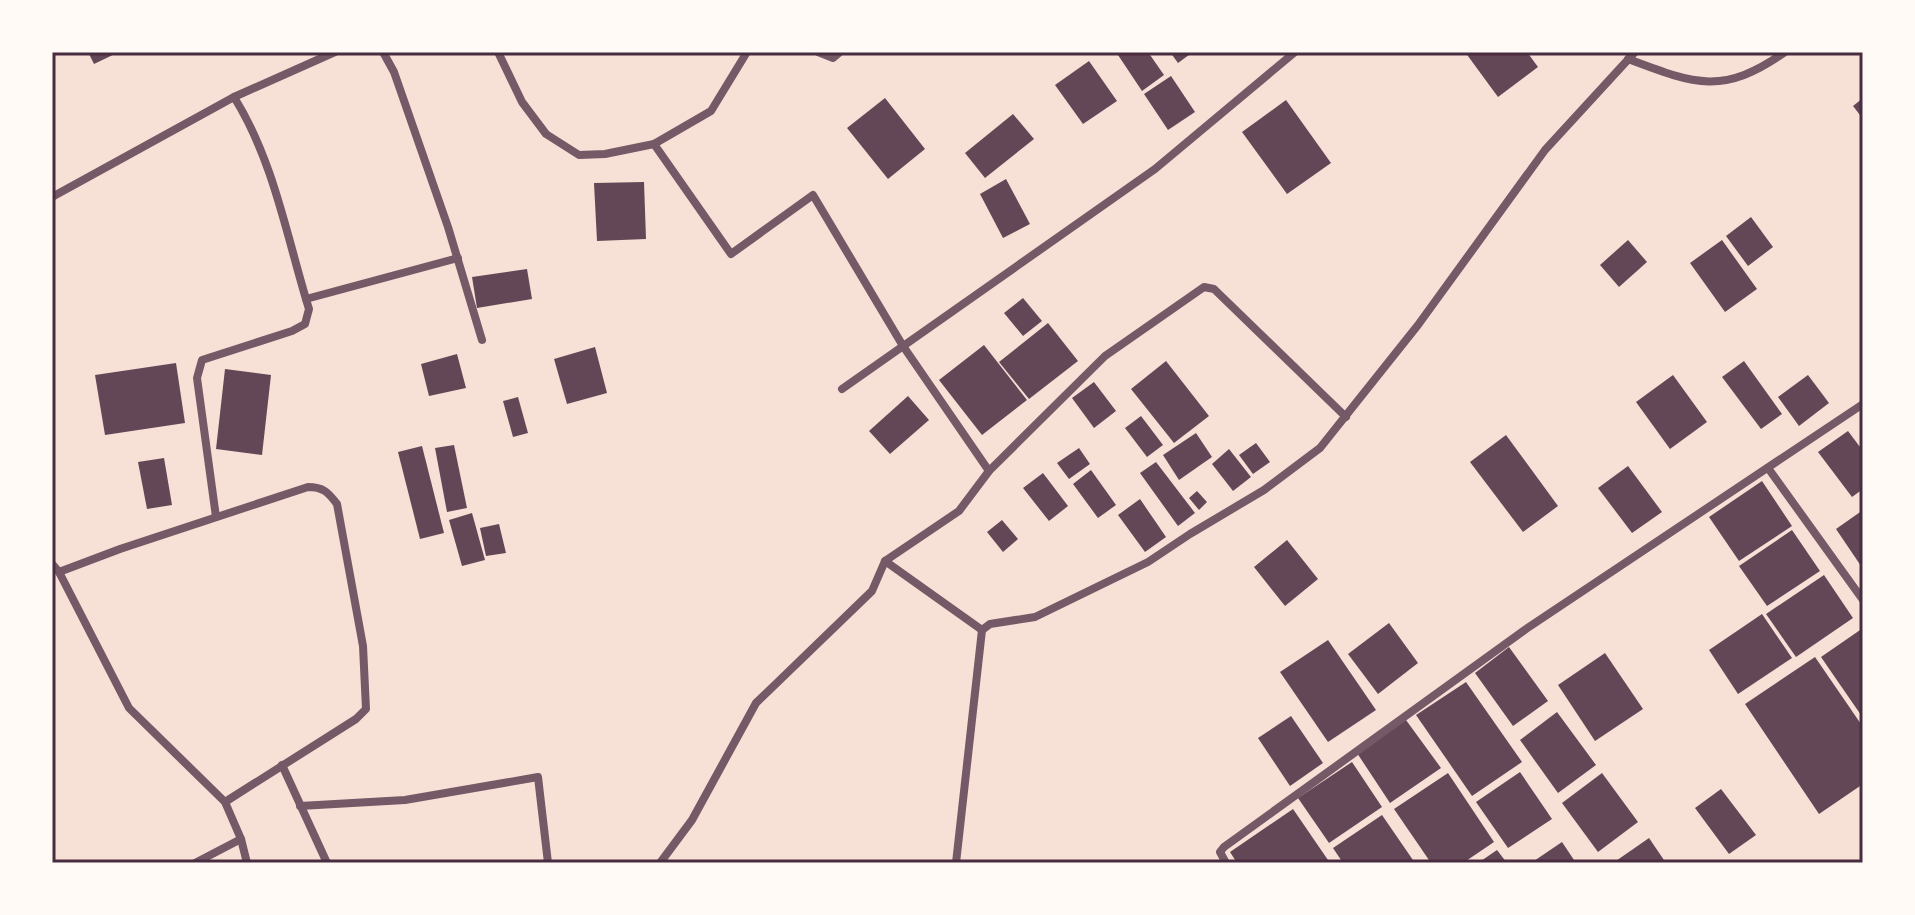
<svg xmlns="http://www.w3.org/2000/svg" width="1915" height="915" viewBox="0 0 1915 915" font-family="'Open Sans',sans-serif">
<rect width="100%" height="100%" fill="#f7e1d7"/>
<g fill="#644757">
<path d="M88,52H119L94,64Z"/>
<path d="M1116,52H1148L1164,75L1142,91Z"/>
<path d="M1170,52H1193L1178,63Z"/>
<path d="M1465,52H1527L1538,67L1498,97Z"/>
<path d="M1089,61L1117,101L1083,124L1055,85Z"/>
<path d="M1171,76L1195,112L1168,130L1144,94Z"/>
<path d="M885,98L925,149L888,179L847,128Z"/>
<path d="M1863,98V119L1853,106Z"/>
<path d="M1286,100L1331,163L1287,194L1242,132Z"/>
<path d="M1013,114L1034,139L985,178L965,153Z"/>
<path d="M1006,179L1030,224L1003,238L980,194Z"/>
<path d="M644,182L646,239L597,241L594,183Z"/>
<path d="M1751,217L1773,247L1748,266L1726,236Z"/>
<path d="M1628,240L1647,262L1619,287L1600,265Z"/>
<path d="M1722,240L1757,289L1725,312L1690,263Z"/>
<path d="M527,269L532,299L477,308L472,277Z"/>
<path d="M1023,298L1042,321L1023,336L1004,313Z"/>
<path d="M1048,323L1078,361L1029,399L999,362Z"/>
<path d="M984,345L1027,400L982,435L939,380Z"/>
<path d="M595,347L607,393L567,404L554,359Z"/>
<path d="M457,354L466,388L429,396L421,364Z"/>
<path d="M1166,361L1209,416L1174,443L1131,389Z"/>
<path d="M1744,361L1782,414L1761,429L1722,377Z"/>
<path d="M176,363L185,423L105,435L95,375Z"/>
<path d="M225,369L271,375L262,455L216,449Z"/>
<path d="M1673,375L1707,422L1670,449L1636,402Z"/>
<path d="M1808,375L1829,403L1799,426L1778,397Z"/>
<path d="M1094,382L1116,411L1094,428L1072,398Z"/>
<path d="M908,396L929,420L890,454L869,431Z"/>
<path d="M518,397L528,433L513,437L503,401Z"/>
<path d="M1141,416L1163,445L1147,457L1125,428Z"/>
<path d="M1848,431L1863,451V489L1852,497L1818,452Z"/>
<path d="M1196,433L1212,457L1179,480L1163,455Z"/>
<path d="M1506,435L1558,506L1523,532L1470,462Z"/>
<path d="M1256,443L1270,462L1253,474L1239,455Z"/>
<path d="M454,445L467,508L447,512L435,448Z"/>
<path d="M422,446L444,533L420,539L398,452Z"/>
<path d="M1079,448L1090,464L1069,479L1057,463Z"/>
<path d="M1229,449L1251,477L1233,491L1212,464Z"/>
<path d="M164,458L172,505L147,509L138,462Z"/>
<path d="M1156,462L1195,513L1178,526L1140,473Z"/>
<path d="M1628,466L1662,512L1632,533L1598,488Z"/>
<path d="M1091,470L1116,505L1098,518L1073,484Z"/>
<path d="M1043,473L1068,506L1049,521L1023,488Z"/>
<path d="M1762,481L1792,526L1739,561L1709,517Z"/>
<path d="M1197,491L1207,502L1199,510L1189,498Z"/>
<path d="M1140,499L1166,537L1145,552L1118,515Z"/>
<path d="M1863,510V565L1861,566L1836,529Z"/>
<path d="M472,513L485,560L462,566L449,520Z"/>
<path d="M1002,520L1018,539L1003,552L987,532Z"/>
<path d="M499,524L506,553L486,556L480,528Z"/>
<path d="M1792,530L1820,571L1767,606L1739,566Z"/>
<path d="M1287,540L1318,579L1285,606L1254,567Z"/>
<path d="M1824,575L1853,618L1796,657L1766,614Z"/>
<path d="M1762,614L1792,658L1738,694L1709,650Z"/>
<path d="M1389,623L1418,663L1378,694L1348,654Z"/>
<path d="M1863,628V718L1821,657Z"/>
<path d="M1328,640L1376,710L1328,742L1280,672Z"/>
<path d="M1509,647L1548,701L1513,726L1475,673Z"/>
<path d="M1605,653L1643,709L1595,741L1558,685Z"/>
<path d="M1815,657L1863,727V784L1819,814L1745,704Z"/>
<path d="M1466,682L1522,762L1472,796L1416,715Z"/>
<path d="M1557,712L1596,765L1558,793L1520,740Z"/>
<path d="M1291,716L1323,763L1290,786L1258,738Z"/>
<path d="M1406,720L1441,768L1390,803L1357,753Z"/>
<path d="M1352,762L1382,807L1329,843L1298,798Z"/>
<path d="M1520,772L1552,819L1508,848L1476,802Z"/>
<path d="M1448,773L1494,842L1463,863H1431L1394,809Z"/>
<path d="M1602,773L1638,822L1598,852L1562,803Z"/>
<path d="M1721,789L1756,835L1729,854L1695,808Z"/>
<path d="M1293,809L1328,860L1324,863H1237L1230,852Z"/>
<path d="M1382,815L1415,863H1343L1333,848Z"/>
<path d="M1649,838L1666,863H1613Z"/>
<path d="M1562,842L1576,863H1531Z"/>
<path d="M1497,850L1507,863H1478Z"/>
</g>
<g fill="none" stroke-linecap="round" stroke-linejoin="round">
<g stroke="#755966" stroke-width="8">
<path d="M383,52L394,72L448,227L482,340"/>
<path d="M498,52L522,102L546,134L579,155L605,154L654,144L711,111L747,52"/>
<path d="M818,52L833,58L840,52"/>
<path d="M1628,59C1694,84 1723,96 1785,52"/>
<path d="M654,144L731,254L813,195L903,346L989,471"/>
<path d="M52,197L234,97L335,52"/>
<path d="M306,299L458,258"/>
<path d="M842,389L1155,169L1295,52"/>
<path d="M1768,468L1863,600"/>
<path d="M216,517L197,378L202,360L292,331L305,324L309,309C287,238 274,161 234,97"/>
<path d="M885,561L982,630"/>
<path d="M52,564L59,572L129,708L225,802"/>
<path d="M59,572L120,549L308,487C323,487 328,492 337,504L363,646L366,709L356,719L225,802L241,839L247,863"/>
<path d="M282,765L327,863"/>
<path d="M300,806L405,800L538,777L548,863"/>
<path d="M195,863L241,839"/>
<path d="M660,863L692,820L756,703L872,591L885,561L959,511L989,471L1105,356L1204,287L1214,289L1346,417"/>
<path d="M956,863L982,630L990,624L1035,617L1148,562L1190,534L1264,490L1320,448L1418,325L1545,150L1635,52"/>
<path d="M1226,863L1220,852L1224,847L1526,629L1863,404"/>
</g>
</g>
<rect width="1915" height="915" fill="none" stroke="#fffaf5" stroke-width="108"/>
<rect x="54" y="54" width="1807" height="807" fill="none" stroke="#4a2c40" stroke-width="3"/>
</svg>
